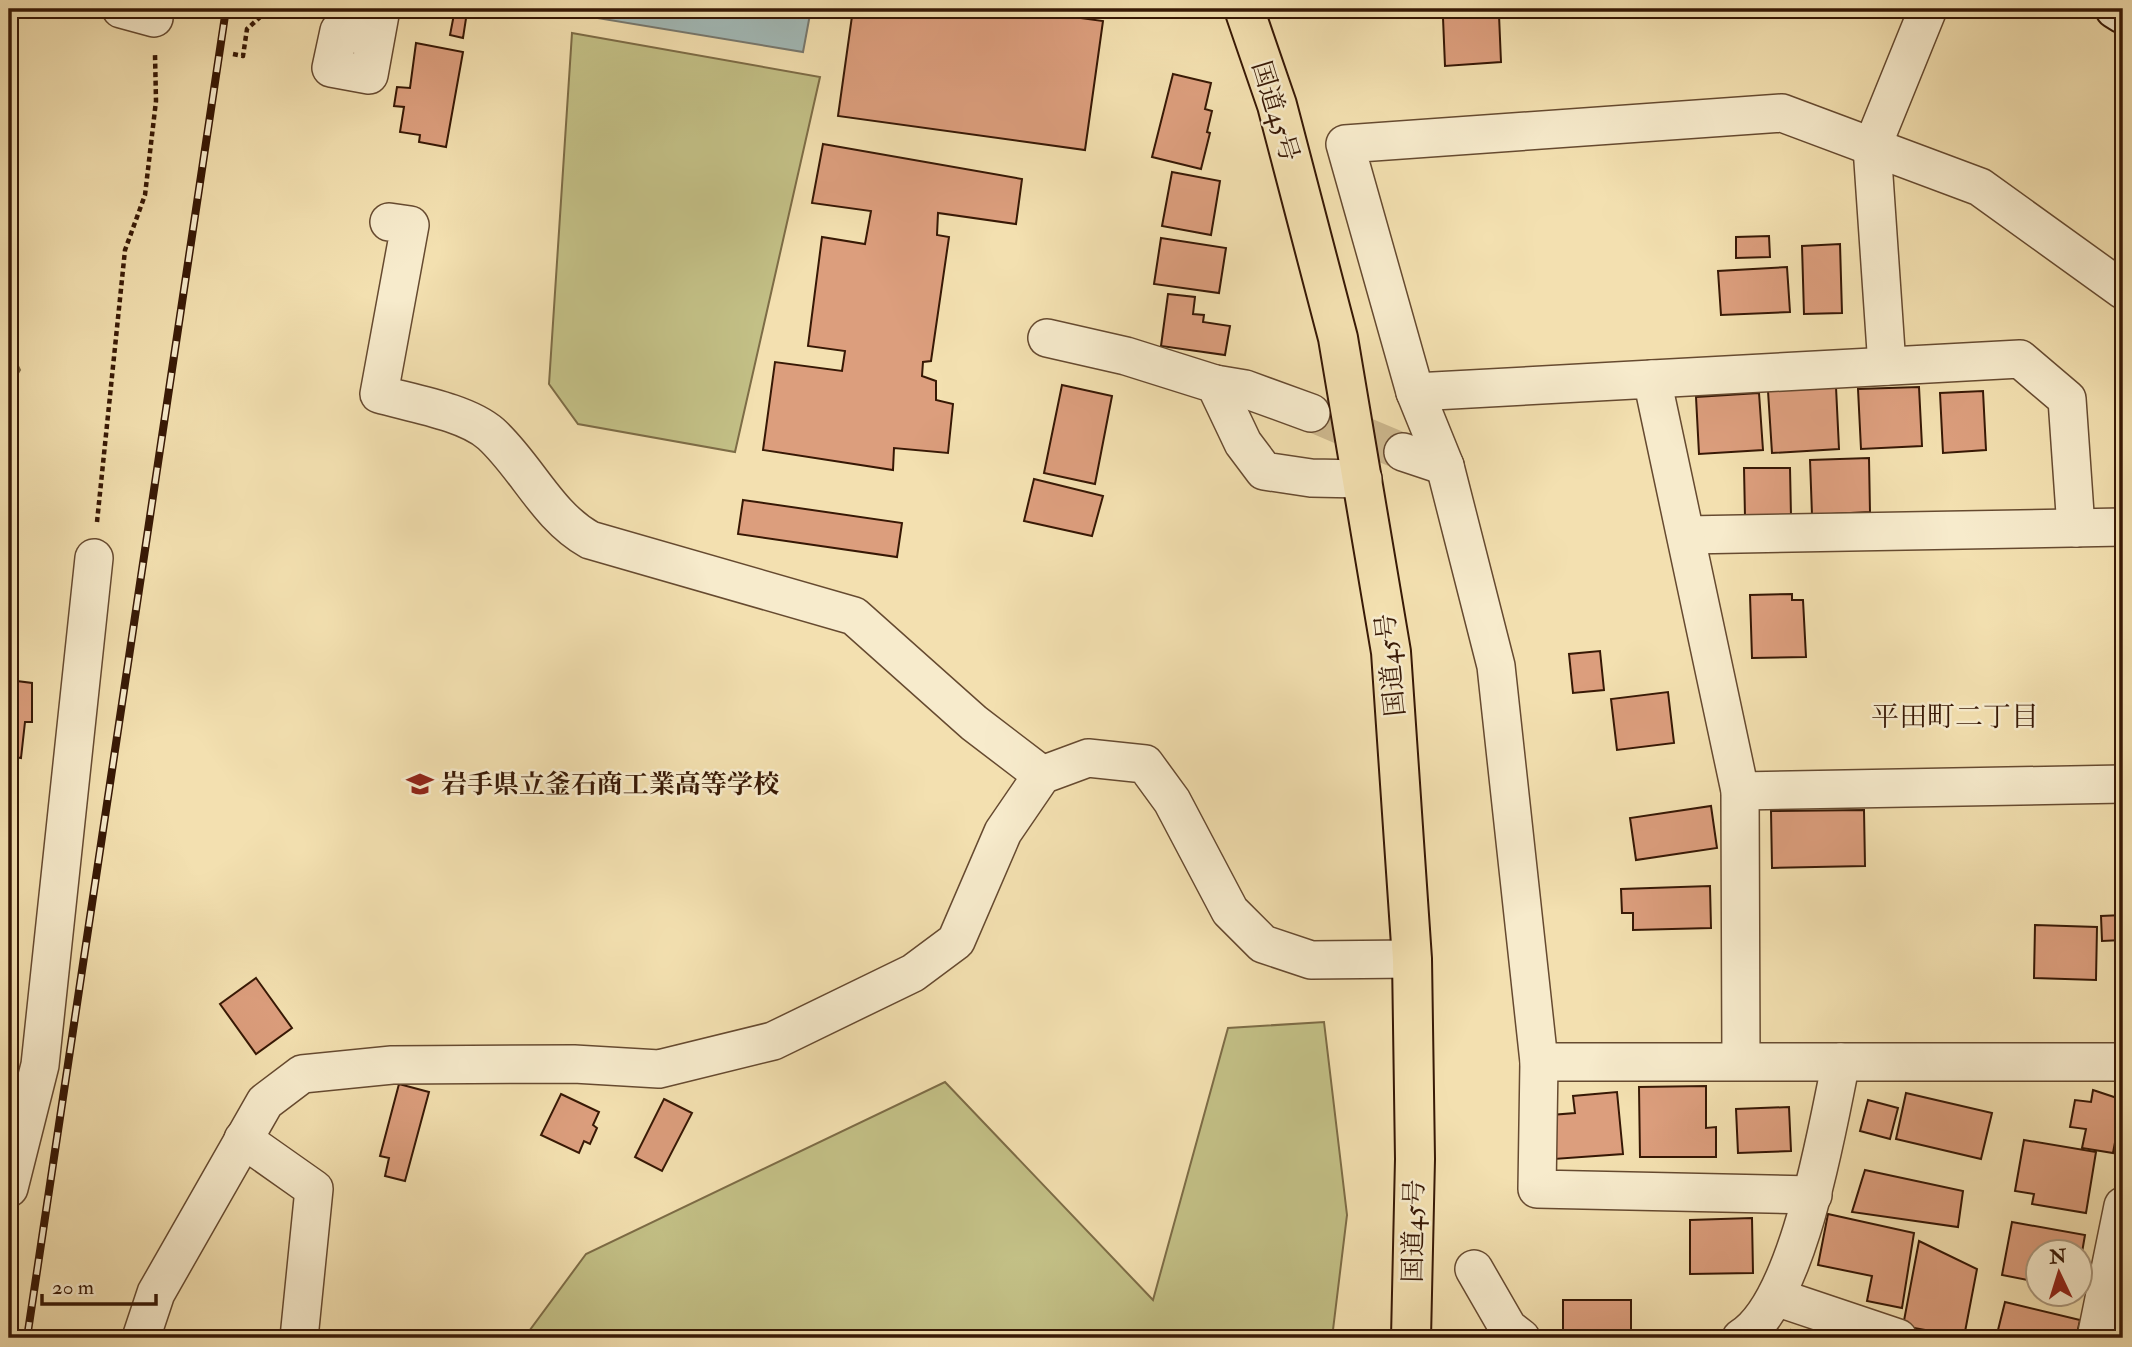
<svg xmlns="http://www.w3.org/2000/svg" width="2132" height="1347" viewBox="0 0 2132 1347" font-family="'IM FELL Double Pica','Noto Serif JP',serif">
<rect width="100%" height="100%" fill="#f3e0b0"/>
<filter id="stains"><feTurbulence type="fractalNoise" baseFrequency=".00286" numOctaves="4"/><feColorMatrix values="0 0 0 0 .2 0 0 0 0 .09 0 0 0 0 .02 0 0 0 .5 -.17"/></filter>
<radialGradient id="worn" r=".72"><stop offset=".6" stop-color="#630" stop-opacity="0"/><stop offset="1" stop-color="#630" stop-opacity=".3"/></radialGradient>
<g fill="#c3c086" stroke="#7d6c46" stroke-width="2">
<path d="M572,33L820,77L735,452L578,424L549,384Z"/>
<path d="M9,348L20,370L9,388Z"/>
<path d="M1324,1022L1347,1215L1332,1338H524L586,1254L945,1082L1153,1300L1228,1028Z"/>
</g>
<path fill="#a2bab8" stroke="#777970" stroke-width="2" d="M574,9H811L803,52L573,14Z"/>
<g fill="#dc9e7d" stroke="#371805" stroke-width="2">
<path d="M455,9L467,12L463,38L450,35Z"/>
<path d="M853,9H1014L1103,21L1085,150L838,116Z"/>
<path d="M1499,15L1501,62L1445,66L1443,18Z"/>
<path d="M416,43L463,52L446,147L419,142L420,135L400,132L404,107L394,106L397,87L410,88Z"/>
<path d="M1173,74L1211,83L1205,109L1212,111L1207,132L1210,133L1201,169L1152,157Z"/>
<path d="M823,144L1022,179L1016,224L938,213L937,235L949,237L931,361L923,362L922,376L936,381V400L953,404L948,453L894,448L893,470L763,450L775,362L842,371L845,351L808,346L822,237L865,244L871,211L812,203Z"/>
<path d="M1172,172L1220,181L1211,235L1162,226Z"/>
<path d="M1769,236L1770,257L1736,258V237Z"/>
<path d="M1161,238L1226,248L1219,293L1154,284Z"/>
<path d="M1840,244L1842,313L1804,314L1802,246Z"/>
<path d="M1787,267L1790,312L1721,315L1718,271Z"/>
<path d="M1168,294L1195,297L1193,314L1204,315L1203,322L1230,326L1225,355L1161,346Z"/>
<path d="M1062,385L1112,396L1095,484L1044,473Z"/>
<path d="M1836,387L1839,449L1772,453L1768,391Z"/>
<path d="M1919,387L1922,446L1861,449L1858,389Z"/>
<path d="M1983,391L1986,450L1943,453L1940,393Z"/>
<path d="M1759,393L1763,450L1699,454L1696,397Z"/>
<path d="M1869,458L1870,512L1812,515L1810,460Z"/>
<path d="M1744,468H1790L1791,516L1745,517Z"/>
<path d="M1034,479L1103,496L1092,536L1024,521Z"/>
<path d="M743,500L902,523L897,557L738,534Z"/>
<path d="M1792,594V600H1803L1806,657L1752,658L1750,595Z"/>
<path d="M1600,651L1604,690L1573,693L1569,654Z"/>
<path d="M9,680L32,683V722H25L21,758L9,756Z"/>
<path d="M1668,692L1674,743L1617,750L1611,699Z"/>
<path d="M1711,806L1717,848L1636,860L1630,818Z"/>
<path d="M1864,810L1865,866L1772,868L1771,811Z"/>
<path d="M1710,886L1711,928L1633,930V913H1622L1621,889Z"/>
<path d="M2123,915V940L2102,941L2101,916Z"/>
<path d="M2035,925L2097,927L2096,980L2034,978Z"/>
<path d="M256,978L292,1028L256,1054L220,1004Z"/>
<path d="M399,1084L429,1092L405,1181L385,1176L389,1158L380,1156Z"/>
<path d="M1706,1086V1128L1716,1127V1157H1640L1639,1087Z"/>
<path d="M2093,1090L2123,1100L2113,1153L2082,1148L2086,1129L2070,1127L2075,1100L2091,1102Z"/>
<path d="M1617,1092L1623,1154L1554,1159L1551,1115L1575,1113L1573,1096Z"/>
<path d="M1906,1093L1992,1113L1981,1159L1896,1139Z"/>
<path d="M561,1094L599,1112L593,1125L597,1128L590,1144L584,1141L579,1153L541,1135Z"/>
<path d="M664,1099L692,1113L662,1171L635,1157Z"/>
<path d="M1868,1100L1898,1108L1890,1139L1860,1131Z"/>
<path d="M1789,1107L1791,1151L1738,1153L1736,1109Z"/>
<path d="M2024,1140L2096,1152L2086,1213L2032,1204L2034,1194L2015,1191Z"/>
<path d="M1865,1170L1963,1191L1958,1227L1852,1212Z"/>
<path d="M1828,1214L1914,1233L1902,1308L1867,1301L1872,1276L1818,1265Z"/>
<path d="M1752,1218L1753,1273L1690,1274V1220Z"/>
<path d="M2012,1222L2085,1235L2080,1264V1252H2038V1282L2002,1275Z"/>
<path d="M1919,1241L1977,1269L1964,1337L1903,1326Z"/>
<path d="M1563,1300H1631V1338H1575V1334L1563,1333Z"/>
<path d="M2005,1302L2080,1320L2076,1338H1996Z"/>
<path d="M1791,1330L1813,1338H1788Z"/>
</g>
<g fill="none" stroke-linecap="round" stroke-linejoin="round">
<path stroke="#cdb88e" stroke-width="37" stroke-dasharray="37 18" stroke-linecap="butt" d="M1311,413L1403,452"/>
<defs>
<g id="minor">
<path d="M121,9L154,18"/>
<path d="M375,38L339,31L331,68L369,75L381,9"/>
<path d="M389,222L410,225L379,394C411,403 466,412 491,434C527,467 547,516 590,540L854,616L974,723L1042,775"/>
<path d="M1047,338L1126,356L1215,384L1243,443L1264,471L1311,478L1363,479"/>
<path d="M1887,366L1872,147L1928,9"/>
<path d="M1652,379L2020,359L2067,399L2076,528"/>
<path d="M1215,384L1245,389L1311,413"/>
<path d="M1415,392L1445,466L1496,666L1539,1062L1537,1189L1813,1195"/>
<path d="M1403,452L1445,466"/>
<path d="M1687,535L2123,527"/>
<path d="M1740,791L2123,784"/>
<path d="M1741,1061L1740,791L1652,379L1415,392L1345,144L1782,113L1980,187L2123,290"/>
<path d="M1539,1062H2123"/>
<path d="M243,1139L314,1189L299,1338"/>
<path d="M9,1188L40,1065L94,558"/>
<path d="M1474,1269L1508,1328L1521,1338"/>
<path d="M1776,1297L1898,1338"/>
<path d="M141,1338L156,1293L265,1102L302,1074L392,1065L574,1064L659,1069L773,1041L913,973L956,941L1003,832L1042,775L1088,758L1145,764L1172,801L1230,911L1263,944L1311,960L1412,959"/>
<path d="M1741,1338C1799,1302 1827,1128 1841,1062"/>
<path d="M2096,1338L2123,1206"/>
</g>
<path id="secondary" d="M2115,9L2123,14"/>
<path id="trunk" d="M1244,9L1277,105L1338,338L1391,652L1412,959L1415,1159L1411,1338"/>
</defs>
<use href="#minor" stroke="#664a30" stroke-width="40"/>
<use href="#secondary" stroke="#371805" stroke-width="42"/>
<use href="#trunk" stroke="#371805" stroke-width="42"/>
<g stroke="#371805" stroke-width="4.5" stroke-dasharray="5 3.5" stroke-linecap="butt">
<path d="M233,54L243,56L247,29L269,9"/>
<path d="M97,522L125,250L145,195L156,101L155,54"/>
</g>
<use href="#minor" stroke="#f7ebcc" stroke-width="37"/>
<use href="#secondary" stroke="#f7ebcc" stroke-width="38"/>
<use href="#trunk" stroke="#f3e0b0" stroke-width="38"/>
<defs>
<path id="rail" d="M27,1338L226,9"/>
</defs>
<use href="#rail" stroke="#371805" stroke-width="8"/>
<use href="#rail" stroke="#f7ebcc" stroke-width="5" stroke-dasharray="16" stroke-linecap="butt"/>
</g>
<defs>
<symbol id="school-bare" viewBox="-9 -9 18 18"><path d="M0-5L7-2L0 1L-7-2ZM-4 1L0 2.5L4 1V4Q0 6-4 4Z" fill="#8f2418" stroke="#f7ebcc" stroke-width="2.5" paint-order="stroke"/></symbol>
</defs>
<g fill-rule="evenodd">
<use href="#school-bare" x="401" y="765" width="38" height="38"/>
</g>
<g text-anchor="middle" stroke-width="5" stroke-linejoin="round" paint-order="stroke">
<g font-size="26" fill="#371805" stroke="#f7ebcc">
<text transform="translate(1276 111) rotate(73)" y="9">国道45号</text>
<text transform="translate(1390 665) rotate(-96)" y="9">国道45号</text>
<text transform="translate(1413 1231) rotate(-89)" y="9">国道45号</text>
</g>
<g font-size="26" font-weight="bold" fill="#371805" stroke="#f7ebcc" text-anchor="start">
<text x="441" y="793">岩手県立釜石商工業高等学校</text>
</g>
<g font-size="28" fill="#371805" stroke="#f7ebcc">
<text x="1955" y="726">平田町二丁目</text>
</g>
</g>
<rect width="2132" height="1347" fill="none" stroke="#f3e0b0" stroke-width="35"/>
<rect x="10" y="10" width="2111" height="1326" fill="none" stroke="#371805" stroke-width="3.5"/>
<rect x="18" y="18" width="2097" height="1312" fill="none" stroke="#371805" stroke-width="2"/>
<g transform="translate(2059 1273) rotate(356)"><circle r="33" fill="#f7ebcc" stroke="#aa977c" stroke-width="2"/>
<path d="M0-5L12 26L0 18L-12 26Z" fill="#8f2418"/>
<text y="-10" font-size="19" font-weight="bold" text-anchor="middle" fill="#371805">N</text>
</g>
<path d="M42 1294v10h114v-10" fill="none" stroke="#371805" stroke-width="3.5"/>
<text x="52" y="1294" font-size="21" fill="#371805" stroke="#f7ebcc" stroke-width="5" paint-order="stroke">20 m</text>
<rect width="100%" height="100%" filter="url(#stains)"/>
<rect width="100%" height="100%" fill="url(#worn)"/>
</svg>
